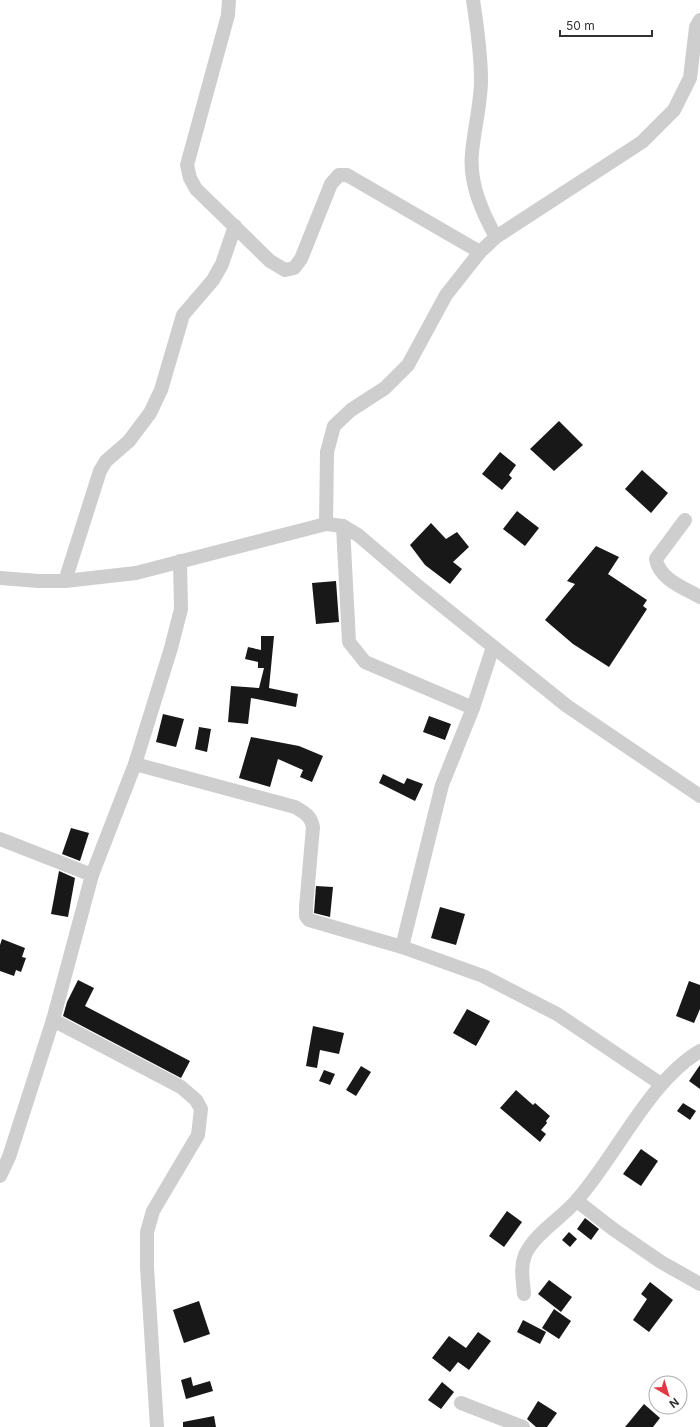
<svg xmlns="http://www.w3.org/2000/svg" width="700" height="1427" viewBox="0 0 700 1427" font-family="Inter,sans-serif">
<rect width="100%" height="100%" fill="#fff"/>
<g fill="#181818">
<path d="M559,421L583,445L554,471L530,449Z"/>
<path d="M500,452L516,465L509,475L512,478L502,490L482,474Z"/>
<path d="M642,470L668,493L651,513L625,489Z"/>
<path d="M517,511L539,528L525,546L503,529Z"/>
<path d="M431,523L446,539L457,532L469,547L453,562L462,569L450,584L425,565L410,545Z"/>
<path d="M596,546L619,557L608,574L647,600L643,606L647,609L609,667L573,644L545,620L575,584L567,581Z"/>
<path d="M336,581L339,622L316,624L312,583Z"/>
<path d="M261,636H274L269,688L298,694L296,707L251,698L248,724L228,722L231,686L259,688L264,668H258V662L245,659L248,647L261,650Z"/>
<path d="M163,714L184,719L176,747L156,742Z"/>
<path d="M429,716L451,724L445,740L423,732Z"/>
<path d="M199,727L211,729L207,752L195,749Z"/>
<path d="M251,737L299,746L323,756L312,782L300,777L303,770L278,759L270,787L239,778Z"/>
<path d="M383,774L404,784L407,778L423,784L415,801L379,783Z"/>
<path d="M71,828L89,833L80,861L62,854Z"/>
<path d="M59,871L75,878L68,917L51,914Z"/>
<path d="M316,886L333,887L330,917L314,913Z"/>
<path d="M440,907L465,914L456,945L431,938Z"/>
<path d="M2,939L25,948L22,957L26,958L21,972L16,970L14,976L0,971V945Z"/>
<path d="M78,980L94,988L85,1006L190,1061L181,1078L63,1016L67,1002Z"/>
<path d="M689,981L700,985V1009L694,1023L676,1016Z"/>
<path d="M467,1009L490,1021L476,1046L453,1033Z"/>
<path d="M313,1026L344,1033L339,1054L320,1050L317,1068L306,1066Z"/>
<path d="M700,1065V1089L689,1081Z"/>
<path d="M361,1066L371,1072L356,1096L346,1090Z"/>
<path d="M324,1070L335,1074L330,1085L319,1081Z"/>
<path d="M516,1090L533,1105L535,1103L550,1116L546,1121L547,1123L541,1130L546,1134L540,1142L500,1108Z"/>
<path d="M683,1103L696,1111L690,1120L677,1111Z"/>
<path d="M641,1149L658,1161L641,1186L623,1174Z"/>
<path d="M507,1211L522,1222L504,1247L489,1236Z"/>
<path d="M585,1218L599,1229L591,1240L577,1229Z"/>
<path d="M569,1232L577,1239L570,1247L562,1240Z"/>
<path d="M549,1280L572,1297L561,1312L538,1294Z"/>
<path d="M650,1282L673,1300L649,1332L633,1320L647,1299L641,1294Z"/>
<path d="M199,1301L210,1334L184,1343L173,1310Z"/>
<path d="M554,1309L571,1321L559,1339L542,1328Z"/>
<path d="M523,1320L546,1332L540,1344L517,1332Z"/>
<path d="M478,1332L491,1341L469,1370L458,1362L450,1372L432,1358L449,1336L466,1348Z"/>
<path d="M191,1377L193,1386L210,1381L213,1391L186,1399L181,1380Z"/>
<path d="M442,1382L454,1392L441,1409L428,1400Z"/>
<path d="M538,1401L557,1413L547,1427H536L527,1419Z"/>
<path d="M644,1404L660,1418L653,1427H625Z"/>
<path d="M214,1416L216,1427H183V1422Z"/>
</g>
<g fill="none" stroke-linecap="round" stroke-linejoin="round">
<g stroke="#cecece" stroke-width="14">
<path d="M229,0L228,15L187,165L190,178L196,189L270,261L285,270L294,268L301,259L331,184L339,175H347L480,252"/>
<path d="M473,0C477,26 481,53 481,80C481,104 474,129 472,153C469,183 482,212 496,237"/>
<path d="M685,520L656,559C659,579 684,588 700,597"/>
<path d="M326,524L327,452L334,426L351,410L385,388L408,365L446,295L480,252L496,237L642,142L674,110L690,78L696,27L700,20"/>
<path d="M343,526L349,642L365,662L473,708"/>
<path d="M0,578L39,581H65L136,573L326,524L343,526L358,535L419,587L567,706L700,796"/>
<path d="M65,581L100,471L106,461L129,441L150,413L161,390L183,315L213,280L222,264L235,226"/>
<path d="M135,764L295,807C305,813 311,816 313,827L306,907V916L309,920L402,947L483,976L557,1014L661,1084"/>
<path d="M0,839L92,875"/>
<path d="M402,947L442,785L473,708L493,647"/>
<path d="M53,1020L181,1087L196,1100L201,1109L198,1135L153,1211L147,1232V1267L157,1427"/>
<path d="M0,1176L9,1157L53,1020L92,875L135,764L171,648L181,609L180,561"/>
<path d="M577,1201L613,1229L661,1262L700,1284"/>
<path d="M524,1294C523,1280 520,1268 525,1255C535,1233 562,1218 577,1200C616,1156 650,1080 700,1051"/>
<path d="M461,1403L523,1427"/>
</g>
</g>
<g transform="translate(668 1395) rotate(142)"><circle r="19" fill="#ffffff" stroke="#adadad"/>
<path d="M0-3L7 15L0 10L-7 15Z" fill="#e33745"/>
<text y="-6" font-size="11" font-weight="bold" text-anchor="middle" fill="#313131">N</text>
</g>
<path d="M560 30v6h92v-6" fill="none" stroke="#313131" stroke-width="2"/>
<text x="566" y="30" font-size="12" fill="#313131" stroke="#ffffff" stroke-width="3" paint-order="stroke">50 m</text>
</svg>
